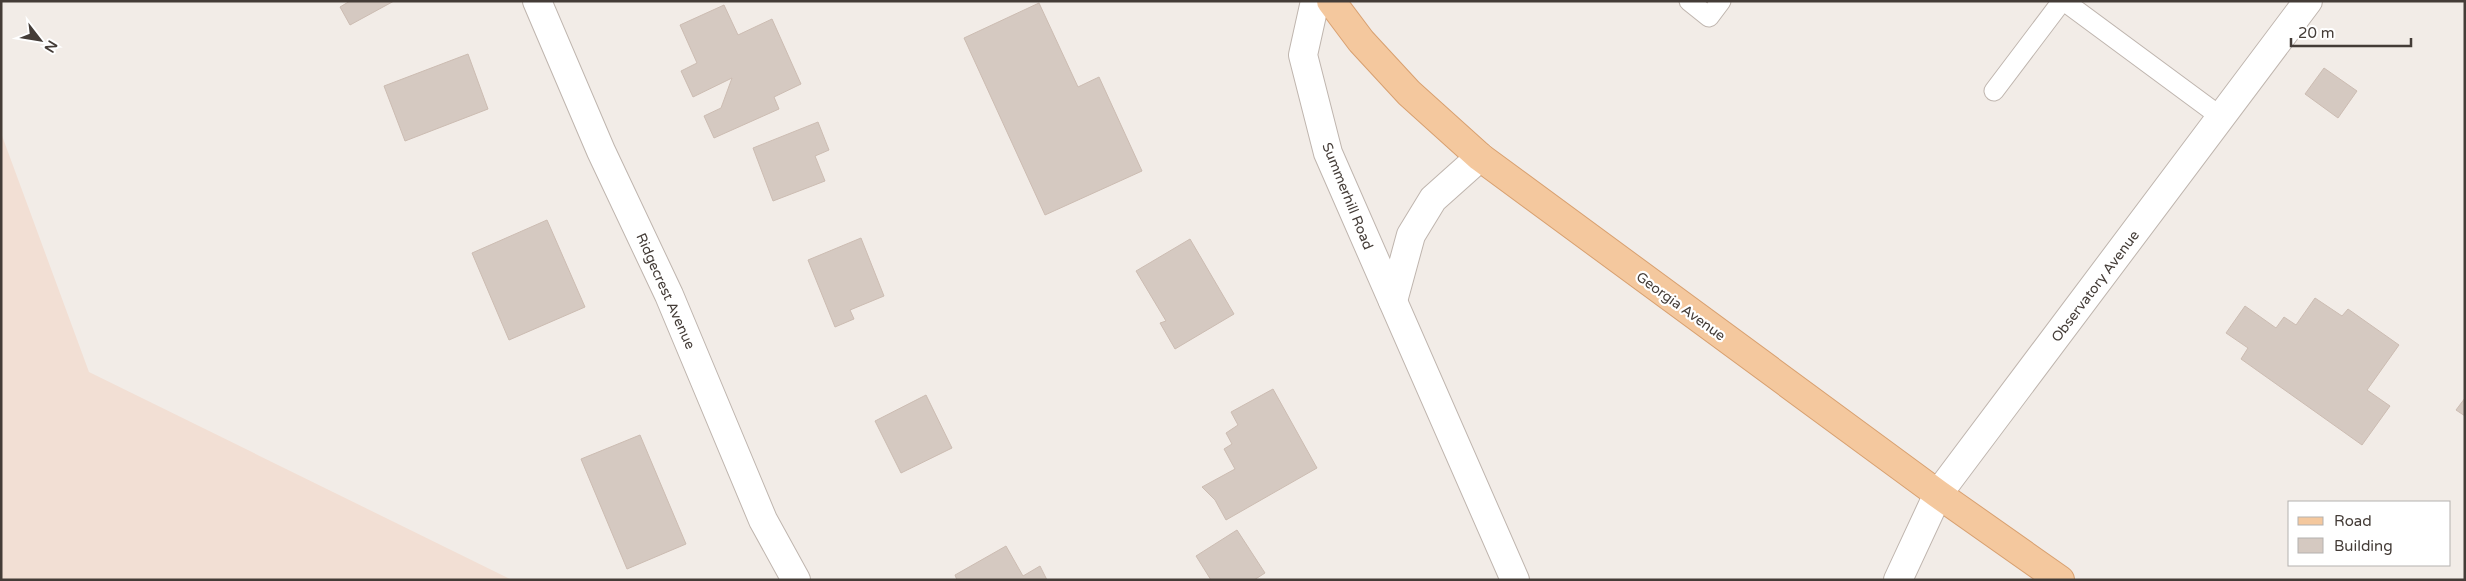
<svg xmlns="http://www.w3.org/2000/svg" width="2466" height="581" viewBox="0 0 2466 581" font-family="'Varela Round',sans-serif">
<rect width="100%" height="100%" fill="#f2ece7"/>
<path fill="#f2dfd4" d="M1,133L89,372L512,580H1Z"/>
<g fill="#d5c9c1" stroke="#ccbcb2">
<path d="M350,1H394L350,25L340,7Z"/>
<path d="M1039,3L1078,87L1099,77L1142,171L1045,215L964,38Z"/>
<path d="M724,5L738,35L772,19L801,84L774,97L779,109L714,138L704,116L721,108L732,78L693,97L681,71L697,63L680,25Z"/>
<path d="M468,54L488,109L405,141L384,86Z"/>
<path d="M2324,68L2357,91L2338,118L2305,94Z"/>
<path d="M818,122L829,150L815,156L825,181L773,201L753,148Z"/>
<path d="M547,220L585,307L509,340L472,253Z"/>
<path d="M861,238L884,296L850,310L854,319L835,327L808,260Z"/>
<path d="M1190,239L1234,314L1175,349L1160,323L1166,321L1136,271Z"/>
<path d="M2315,298L2342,316L2348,309L2399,345L2367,390L2390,406L2362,445L2241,359L2248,348L2226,333L2245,306L2276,328L2284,317L2296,325Z"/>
<path d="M1273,389L1317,468L1226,520L1215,500L1202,487L1235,469L1224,449L1232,444L1226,433L1238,425L1231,412Z"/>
<path d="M926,395L952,448L901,473L875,421Z"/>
<path d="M2465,398V416L2456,410Z"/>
<path d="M640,435L686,544L627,569L581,459Z"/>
<path d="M1237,530L1265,573L1254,580H1211L1196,556Z"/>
<path d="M1006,546L1023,576L1040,566L1047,580H957L955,575Z"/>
</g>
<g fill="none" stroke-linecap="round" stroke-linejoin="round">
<defs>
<g id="lane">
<path d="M1689,1L1709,17L1721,1"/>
<path d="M2064,1L2221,117"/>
<path d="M1994,91L2062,1"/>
</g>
<g id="street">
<path d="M537,1L601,151L669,295L763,520L796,580"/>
<path d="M1315,1L1303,55L1328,153L1515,580"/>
<path d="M1393,301L1411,235L1433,199L1480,157"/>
<path d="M1898,580L1938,494L2308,1"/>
</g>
<path id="primary" d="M1331,1L1361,41L1409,93L1480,157L1938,494L2060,580"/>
</defs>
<use href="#lane" stroke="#bfb5ae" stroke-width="21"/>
<use href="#street" stroke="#bfb5ae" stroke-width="30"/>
<use href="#primary" stroke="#d8a070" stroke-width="30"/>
<use href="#lane" stroke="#fff" stroke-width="19"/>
<use href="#street" stroke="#fff" stroke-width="28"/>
<use href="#primary" stroke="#f4c89e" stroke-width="28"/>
</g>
<g text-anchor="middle" stroke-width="4.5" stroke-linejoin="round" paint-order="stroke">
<g font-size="14" fill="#443c37" stroke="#fff">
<text transform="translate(1348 196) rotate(68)" y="5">Summerhill Road</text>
<text transform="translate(2095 286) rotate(-53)" y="5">Observatory Avenue</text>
<text transform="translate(666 291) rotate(66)" y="5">Ridgecrest Avenue</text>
<text transform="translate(1681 306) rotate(36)" y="5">Georgia Avenue</text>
</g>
</g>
<rect width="2466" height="581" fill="none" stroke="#443c37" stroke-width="5"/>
<rect x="2288" y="501" width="162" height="65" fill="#ffffff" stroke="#b4b1af"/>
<rect x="2298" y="517" width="25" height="8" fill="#f4c89e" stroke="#b4b1af"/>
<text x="2334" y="526" font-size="15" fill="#443c37">Road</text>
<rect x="2298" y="538" width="25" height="15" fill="#d5c9c1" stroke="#b4b1af"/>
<text x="2334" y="551" font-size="15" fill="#443c37">Building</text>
<g transform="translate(40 40) rotate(121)" stroke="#ffffff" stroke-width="4" paint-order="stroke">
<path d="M0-4L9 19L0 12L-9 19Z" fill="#443c37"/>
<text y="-8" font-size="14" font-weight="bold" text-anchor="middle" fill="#443c37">N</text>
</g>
<path d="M2291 38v8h120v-8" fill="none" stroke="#443c37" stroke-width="2.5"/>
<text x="2298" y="38" font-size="15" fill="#443c37" stroke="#ffffff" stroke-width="4" paint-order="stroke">20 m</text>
</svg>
